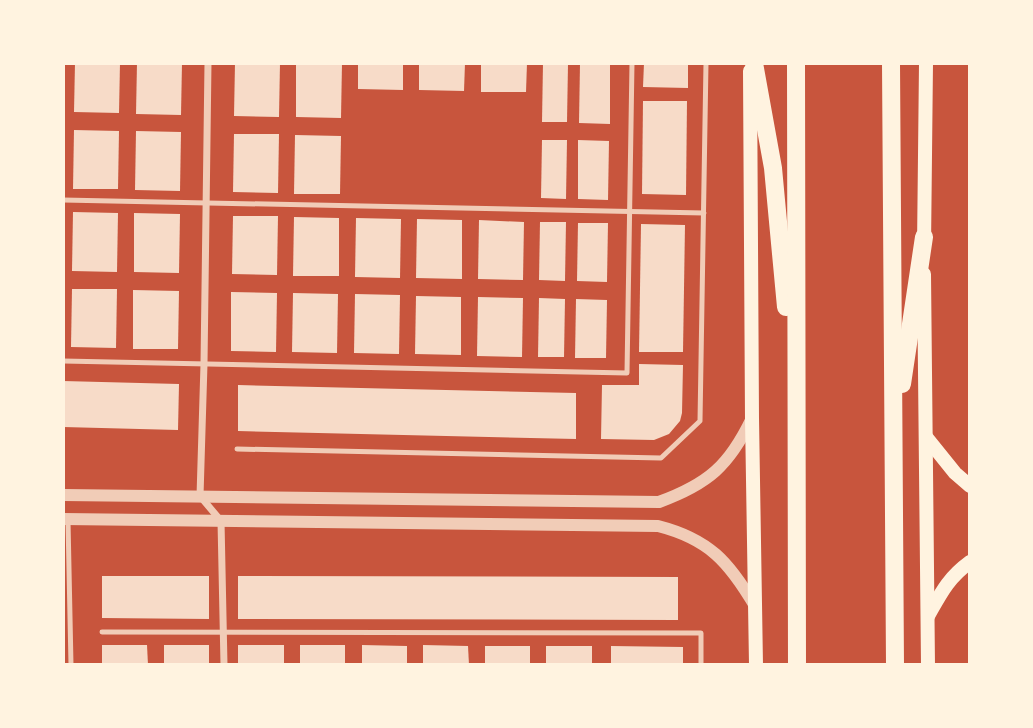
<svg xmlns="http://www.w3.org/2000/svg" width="1033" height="728" viewBox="0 0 1033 728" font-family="'PT Serif',serif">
<rect width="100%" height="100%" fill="#c8553d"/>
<g fill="#f7dbc8">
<path d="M75,63H120L119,113L74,112Z"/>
<path d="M137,63H182L181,115L136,114Z"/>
<path d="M235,63H280L279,117L234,116Z"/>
<path d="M296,63H342L341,118L296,117Z"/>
<path d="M358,63H403V90L358,89Z"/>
<path d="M419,63H465L464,91L419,90Z"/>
<path d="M481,63H527L526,92H481Z"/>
<path d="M543,63L568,64L567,122H542Z"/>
<path d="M644,63H688V88L643,87Z"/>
<path d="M580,64L610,65V124L579,123Z"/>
<path d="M643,101H687L686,195L642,194Z"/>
<path d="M74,130L119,131L118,189H73Z"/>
<path d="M136,131L181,132L180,191L135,190Z"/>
<path d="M234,134H279L278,193L233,192Z"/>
<path d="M295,135L341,136L340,194H294Z"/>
<path d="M542,140H567L566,199L541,198Z"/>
<path d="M578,140L609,141L608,200L578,199Z"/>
<path d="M73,212L118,213L117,272L72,271Z"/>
<path d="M134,213L180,214L179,273L134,272Z"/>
<path d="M233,216H278L277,275L232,274Z"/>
<path d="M294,217L339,218V276H293Z"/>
<path d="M356,218L401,219L400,278L355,277Z"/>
<path d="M417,219L462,220V279L416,278Z"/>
<path d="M479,220L524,222L523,280L478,279Z"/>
<path d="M540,222H566L565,281L539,280Z"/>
<path d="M578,223H608L607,282L577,281Z"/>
<path d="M641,224L685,225L683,352H639Z"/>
<path d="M72,289H117L116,348L71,347Z"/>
<path d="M133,290L179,291L178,349H133Z"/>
<path d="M231,292L277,293L276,352L231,351Z"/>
<path d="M293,293L338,294L337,353L292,352Z"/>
<path d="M355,294L400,295L399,354L354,353Z"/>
<path d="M416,296L461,297V355L415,354Z"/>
<path d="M478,297L523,298L522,357L477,356Z"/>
<path d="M539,298L565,299L564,357H538Z"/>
<path d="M576,299L607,300L606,358H575Z"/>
<path d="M639,364L683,365L682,413L680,421L669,434L654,440L601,439L602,385H639Z"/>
<path d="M63,381L179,384L178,430L63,427Z"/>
<path d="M238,385L576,393V439L238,431Z"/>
<path d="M102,576H209V619L102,618Z"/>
<path d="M238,576L678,577V620L238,619Z"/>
<path d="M102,645H147L148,665H102Z"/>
<rect x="164" y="645" width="45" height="20"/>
<rect x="238" y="645" width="46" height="20"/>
<rect x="300" y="645" width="45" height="20"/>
<path d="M362,645L407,646V665H362Z"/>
<path d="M423,645L468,646L469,665H423Z"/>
<rect x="485" y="646" width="45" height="19"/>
<rect x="546" y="646" width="46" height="19"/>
<path d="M611,646L683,647V665H611Z"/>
</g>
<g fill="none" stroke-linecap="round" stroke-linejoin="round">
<g stroke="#f1ccb7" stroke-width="5">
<path d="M63,200L704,213"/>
<path d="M63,361L627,373L632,63"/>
<path d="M237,449L661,458L700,421L706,63"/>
<path d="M68,521L71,665"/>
<path d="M102,632L701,633V665"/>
</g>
<path stroke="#f1ccb7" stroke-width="7" d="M208,63L204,364L200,496L221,521L224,665"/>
<g stroke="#f1ccb7" stroke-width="12">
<path d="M63,495L659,502C708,484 729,466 752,418"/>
<path d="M63,519L658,526C709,539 729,562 755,606"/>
</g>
<g stroke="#fff3e0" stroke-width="14">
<path d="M750,71L752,418L756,665"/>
<path d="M924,247L926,63"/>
<path d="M924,274L928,665"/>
<path d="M926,437L955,473L970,486"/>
<path d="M928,616C941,593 948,578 970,562"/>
</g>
<g stroke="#fff3e0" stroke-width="18">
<path d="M754,63L773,168L786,307"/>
<path d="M796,63L797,665"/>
<path d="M891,63L895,665"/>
<path d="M902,384L924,237"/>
</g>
</g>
<rect width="1033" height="728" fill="none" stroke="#fff3e0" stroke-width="130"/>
</svg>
